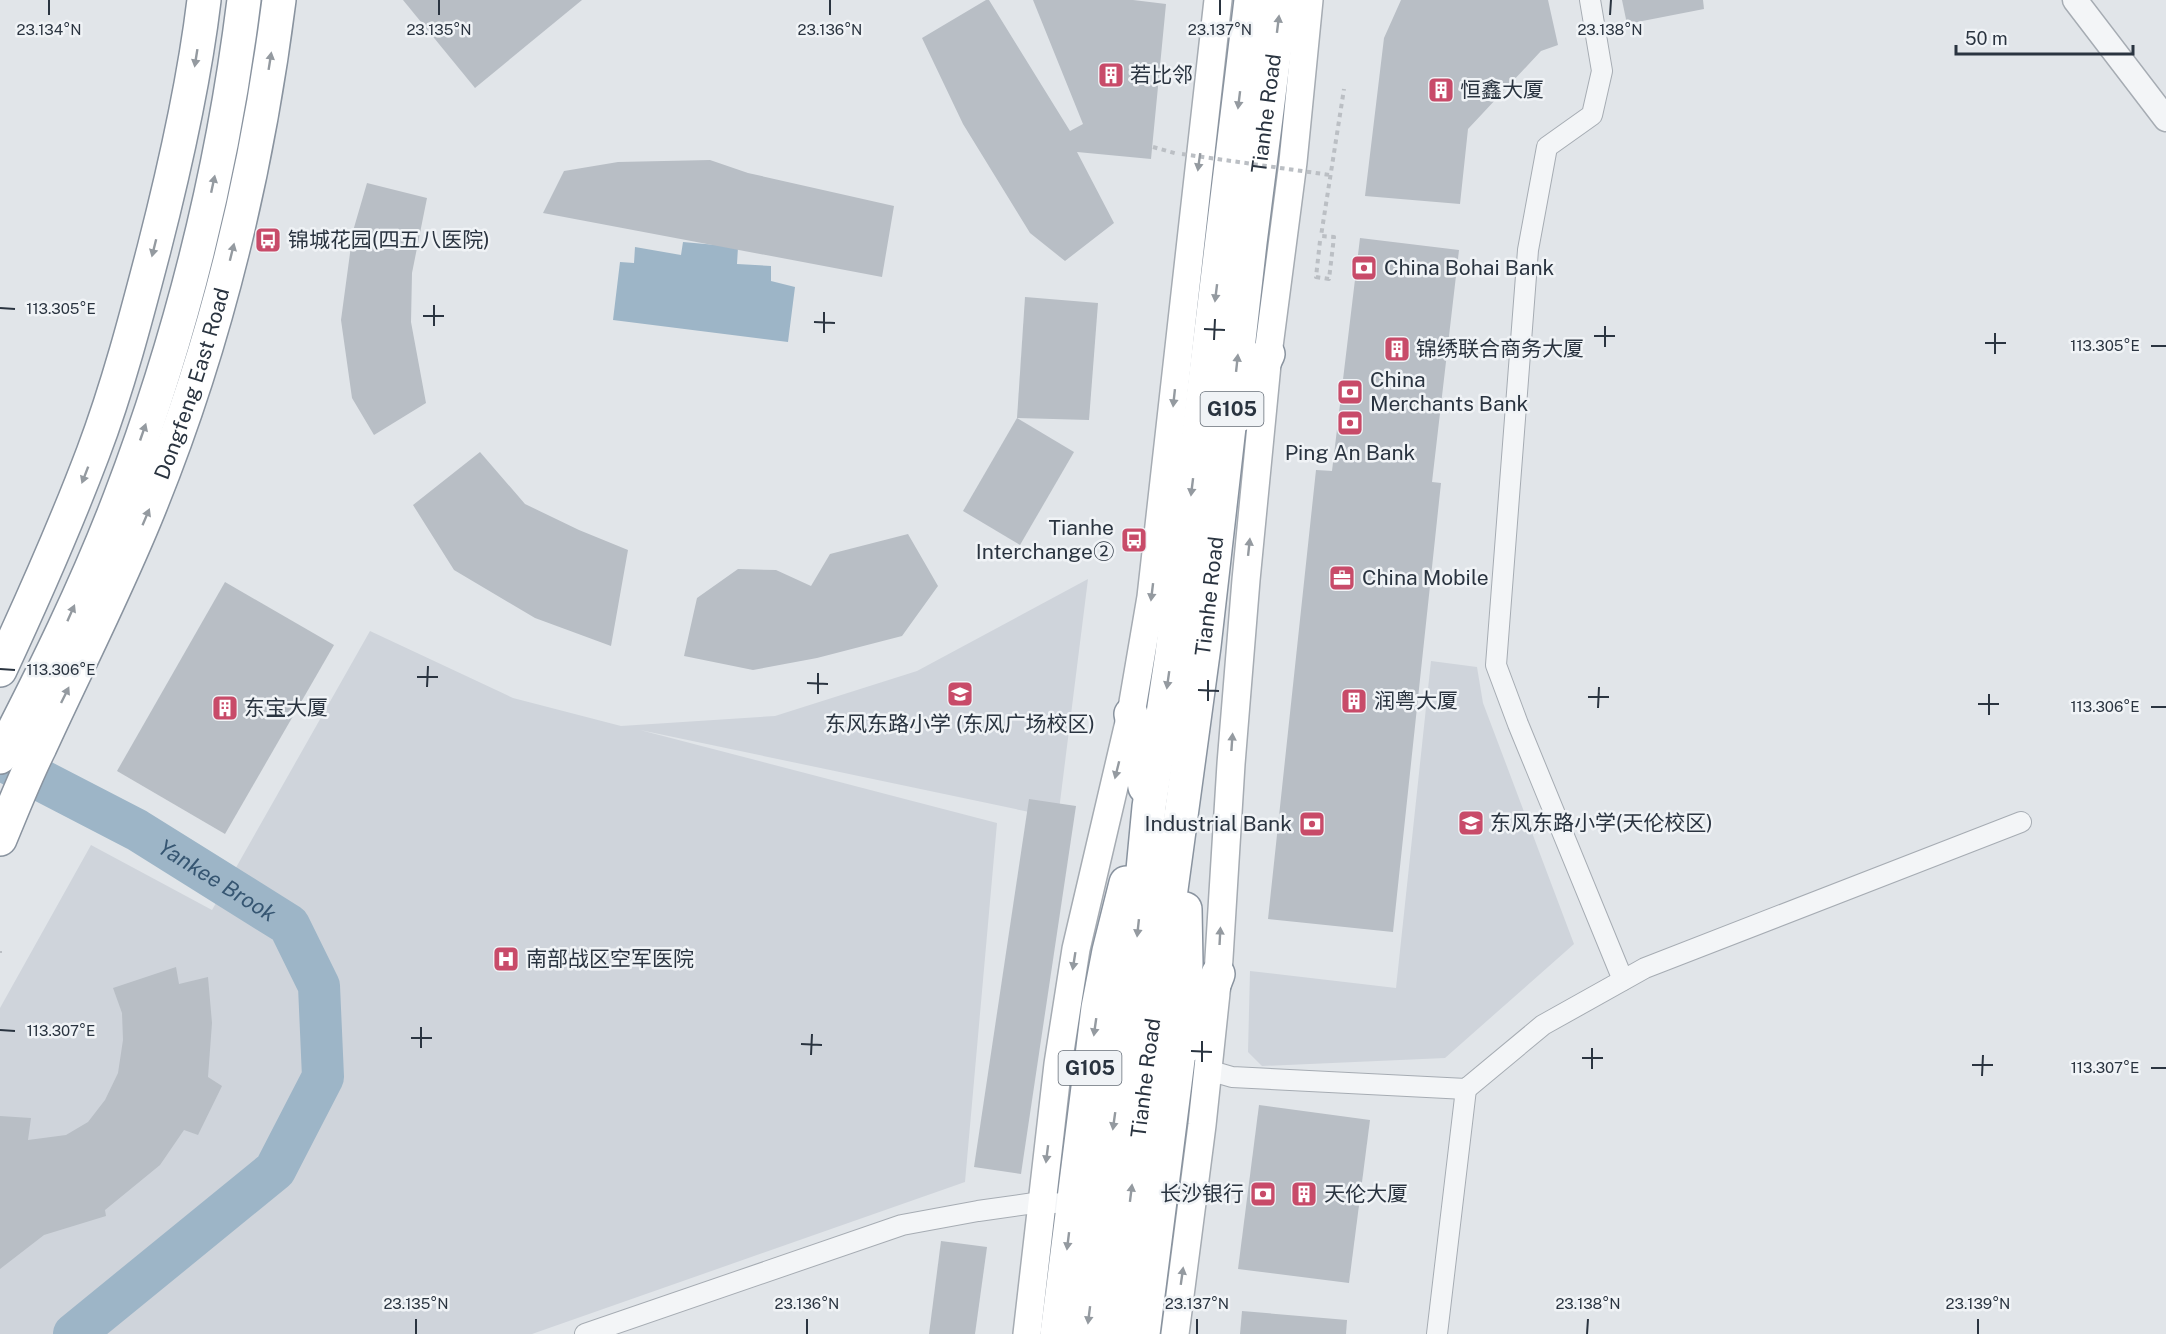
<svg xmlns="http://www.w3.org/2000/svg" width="2166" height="1334" viewBox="0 0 2166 1334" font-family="'Public Sans','Noto Sans SC',sans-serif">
<rect width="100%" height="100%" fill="#e1e5e9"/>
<g fill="#cfd4db">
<path d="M1088,579L1058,818L640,730L997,823L965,1182L532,1334H0V1008L91,845L212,910L370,631L513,698L621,726L775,716L917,671Z"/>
<path d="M1431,661L1477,667L1483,703L1574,944L1445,1058L1262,1066L1248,1052L1250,971L1396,988Z"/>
</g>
<path fill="#9db5c7" d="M683,242L738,247L737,264L771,266V281L795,287L788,342L613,320L620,262L634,263L635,247L681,255Z"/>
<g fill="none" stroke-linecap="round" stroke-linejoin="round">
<path stroke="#9db5c7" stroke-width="42" id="s1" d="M0,759L137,830L289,925L319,986L323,1077L275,1170L74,1334"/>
</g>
<g fill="#b8bec5">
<path d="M403,0H582L475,88Z"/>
<path d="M986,0H989L1070,131L1083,124L1033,0H1133L1166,4L1151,159L1077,152L1114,223L1065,261L1030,233L963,124L922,38Z"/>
<path d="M1401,0H1548L1558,45L1541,51L1468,129L1460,204L1365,196L1384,38Z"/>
<path d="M1622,0H1703L1704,9L1627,24Z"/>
<path d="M710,160L748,173L894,206L882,277L543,213L564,171L618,162Z"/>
<path d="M367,183L427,198L412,273L411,322L426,403L374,435L352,398L341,320L353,231Z"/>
<path d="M1360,238L1459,250L1432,482L1441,483L1393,932L1268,919L1316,470L1332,471Z"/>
<path d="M1025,297L1098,303L1089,420L1017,418Z"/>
<path d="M1017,418L1074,452L1020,545L963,511Z"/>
<path d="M480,452L525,504L579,530L628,550L611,646L535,618L454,570L413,505Z"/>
<path d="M908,534L938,586L902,636L817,658L753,670L684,656L697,598L738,569L776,570L811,586L830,554Z"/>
<path d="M225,582L334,645L225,834L117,771Z"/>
<path d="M1029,799L1076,806L1021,1174L974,1167Z"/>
<path d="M176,967L179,984L208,977L212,1023L208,1077L222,1086L198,1135L184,1130L160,1165L105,1210L106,1216L44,1235L0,1269V1116L31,1118L28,1140L66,1135L88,1122L105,1100L118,1073L123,1040L122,1013L113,988Z"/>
<path d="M1259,1105L1370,1120L1349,1283L1238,1269Z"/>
<path d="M941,1241L987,1247L975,1334H929Z"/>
<path d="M1242,1311L1347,1320L1346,1334H1240Z"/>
</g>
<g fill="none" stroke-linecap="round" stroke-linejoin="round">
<defs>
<g id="minor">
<path d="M1590,0L1602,71L1592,115L1547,147L1528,250L1496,665L1518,724L1623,980"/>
<path d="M1208,1070L1232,1077L1466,1089L1543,1025L1645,968L2021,822"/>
<path d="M585,1334L902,1225L978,1211L1041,1202L1055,1203"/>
<path d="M1437,1334L1466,1089"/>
</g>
<path id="tertiary" d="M2075,0L2166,119"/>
<g id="secondary">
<path d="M1027,1334L1058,1064L1076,949L1131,714L1151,597L1218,0"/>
<path d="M1175,1334L1202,1125L1218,974L1231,764L1246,580L1268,354L1293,162L1309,0"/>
</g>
<g id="trunk">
<path d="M1239,415L1268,354"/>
<path d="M0,670C33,599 65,527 93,453C118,387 136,318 154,249C175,167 194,84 204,0"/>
<path d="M1131,714L1145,787"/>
<path d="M0,757C44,672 86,587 120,498C181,338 223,170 244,0"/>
<path id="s2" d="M0,839C13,808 25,777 40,747C77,666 118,587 151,504C216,343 257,173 279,0"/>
<path d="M1191,1044L1218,974"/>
<path d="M1057,1334L1098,1008L1109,951L1126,883"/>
<path d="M1087,1334L1137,933L1149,807L1172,654L1251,0"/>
<path id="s3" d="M1114,1334L1148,1059L1204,646L1250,243L1281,0"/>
<path d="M1143,1334L1181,1036L1186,964L1185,909"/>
</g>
</defs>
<use href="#minor" stroke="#a6acb3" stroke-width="22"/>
<use href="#tertiary" stroke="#a6acb3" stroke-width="27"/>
<use href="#secondary" stroke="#a6acb3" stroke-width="30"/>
<use href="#trunk" stroke="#89939f" stroke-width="36"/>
<g stroke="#bbbfc4" stroke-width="4" stroke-dasharray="4.5 4.5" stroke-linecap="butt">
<path d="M1153,147L1178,154"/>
<path d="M1320,241L1316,277L1329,279L1334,237L1321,236L1344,89"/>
<path d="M0,951V953"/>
</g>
<use href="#minor" stroke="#f3f5f7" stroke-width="20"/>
<use href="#tertiary" stroke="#f3f5f7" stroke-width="24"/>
<use href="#secondary" stroke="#fff" stroke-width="27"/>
<use href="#trunk" stroke="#fff" stroke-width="33"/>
<path stroke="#bbbfc4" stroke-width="4" stroke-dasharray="4.5 4.5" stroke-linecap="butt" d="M1182,154L1330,175"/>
</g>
<defs><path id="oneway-solid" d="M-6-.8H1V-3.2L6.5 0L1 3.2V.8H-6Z" transform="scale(1.5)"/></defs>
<g fill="#949aa0">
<use href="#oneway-solid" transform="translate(1278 24) rotate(-83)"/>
<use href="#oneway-solid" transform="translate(196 58) rotate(99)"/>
<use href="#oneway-solid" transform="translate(270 61) rotate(-81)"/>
<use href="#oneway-solid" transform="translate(1239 100) rotate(97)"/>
<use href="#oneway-solid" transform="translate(1199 162) rotate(98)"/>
<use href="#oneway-solid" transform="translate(213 184) rotate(-78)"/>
<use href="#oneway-solid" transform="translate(154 248) rotate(104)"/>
<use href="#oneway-solid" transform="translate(232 252) rotate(-76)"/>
<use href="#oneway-solid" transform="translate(1216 293) rotate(97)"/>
<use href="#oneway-solid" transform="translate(1237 363) rotate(-84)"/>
<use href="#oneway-solid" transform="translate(1174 398) rotate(96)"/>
<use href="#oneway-solid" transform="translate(143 432) rotate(-71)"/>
<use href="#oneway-solid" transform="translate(85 475) rotate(111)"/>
<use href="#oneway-solid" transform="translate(1192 487) rotate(97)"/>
<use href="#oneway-solid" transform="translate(146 517) rotate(-67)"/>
<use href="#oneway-solid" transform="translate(1249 547) rotate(-84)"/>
<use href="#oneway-solid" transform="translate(1152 592) rotate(97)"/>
<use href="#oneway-solid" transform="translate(71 613) rotate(-66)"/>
<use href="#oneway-solid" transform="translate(1168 680) rotate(98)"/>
<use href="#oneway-solid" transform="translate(65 695) rotate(-64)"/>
<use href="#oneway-solid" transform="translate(1232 742) rotate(-86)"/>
<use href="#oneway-solid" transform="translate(1117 770) rotate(104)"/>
<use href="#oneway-solid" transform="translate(1138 928) rotate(96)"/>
<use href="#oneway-solid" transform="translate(1220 936) rotate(-87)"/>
<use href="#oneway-solid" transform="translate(1074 961) rotate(99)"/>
<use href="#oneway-solid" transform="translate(1095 1027) rotate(98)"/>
<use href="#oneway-solid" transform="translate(1114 1121) rotate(98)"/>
<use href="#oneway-solid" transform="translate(1047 1154) rotate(97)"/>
<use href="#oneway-solid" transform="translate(1131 1193) rotate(-83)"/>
<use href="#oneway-solid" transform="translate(1068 1241) rotate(97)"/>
<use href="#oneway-solid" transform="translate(1182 1276) rotate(-82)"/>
<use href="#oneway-solid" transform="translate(1089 1315) rotate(97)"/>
</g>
<path fill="none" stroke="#2a3440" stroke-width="2" d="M49,15V0M439,15V0M830,15V0M1220,15V0M1610,15L1611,0M0,308L15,309M423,316H444M814,322L835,323M434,326V305M1204,329L1225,330M824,333V312M1594,336H1615M1214,340L1215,319M1985,343H2006M2151,346H2166M1605,347V326M1995,354V333M0,669L15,670M417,677H438M807,683L828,684M427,687L428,666M1198,690L1219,691M818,694V673M1588,697H1609M1208,701V680M1978,704H1999M2151,707H2166M1598,708L1599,687M1989,715V694M0,1030L15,1031M411,1038H432M801,1044L822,1045M421,1048V1027M1191,1051L1212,1052M811,1055L812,1034M1582,1058H1603M1202,1062V1041M1972,1065H1993M2151,1068H2166M1592,1069V1048M1982,1076L1983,1055M416,1334V1319M807,1334V1319M1197,1334V1319M1587,1334L1588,1319M1978,1334V1319"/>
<defs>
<symbol id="building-square" viewBox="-11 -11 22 22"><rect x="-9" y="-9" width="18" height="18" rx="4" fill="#c84b69" stroke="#f0f3f6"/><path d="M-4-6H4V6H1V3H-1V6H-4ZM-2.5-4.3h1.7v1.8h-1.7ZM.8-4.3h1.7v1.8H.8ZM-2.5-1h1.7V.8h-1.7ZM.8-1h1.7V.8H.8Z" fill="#fff"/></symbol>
<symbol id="bus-square" viewBox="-11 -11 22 22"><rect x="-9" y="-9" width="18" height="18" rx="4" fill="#c84b69" stroke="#f0f3f6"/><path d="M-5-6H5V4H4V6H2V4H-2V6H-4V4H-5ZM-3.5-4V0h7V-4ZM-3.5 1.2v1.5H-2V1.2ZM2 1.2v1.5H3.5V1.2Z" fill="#fff"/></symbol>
<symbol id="bank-square" viewBox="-11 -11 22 22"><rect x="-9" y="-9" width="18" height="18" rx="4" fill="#c84b69" stroke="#f0f3f6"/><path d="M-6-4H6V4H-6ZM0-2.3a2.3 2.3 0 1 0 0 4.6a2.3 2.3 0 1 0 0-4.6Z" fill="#fff"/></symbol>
<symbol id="office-square" viewBox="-11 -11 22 22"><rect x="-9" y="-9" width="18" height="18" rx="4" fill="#c84b69" stroke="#f0f3f6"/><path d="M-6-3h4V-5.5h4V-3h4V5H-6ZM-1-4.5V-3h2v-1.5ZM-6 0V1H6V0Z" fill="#fff"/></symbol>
<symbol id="school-square" viewBox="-11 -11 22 22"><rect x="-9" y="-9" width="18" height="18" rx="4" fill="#c84b69" stroke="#f0f3f6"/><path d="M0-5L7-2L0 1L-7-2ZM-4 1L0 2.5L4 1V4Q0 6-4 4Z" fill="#fff"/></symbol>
<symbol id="hospital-square" viewBox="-11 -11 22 22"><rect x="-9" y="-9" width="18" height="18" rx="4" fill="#c84b69" stroke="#f0f3f6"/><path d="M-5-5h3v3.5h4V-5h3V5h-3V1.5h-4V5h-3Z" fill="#fff"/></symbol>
</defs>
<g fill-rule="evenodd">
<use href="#building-square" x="1096" y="60" width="30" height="30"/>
<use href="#building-square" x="1426" y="75" width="30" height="30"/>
<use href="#bus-square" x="253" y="225" width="30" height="30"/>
<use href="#bank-square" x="1349" y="253" width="30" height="30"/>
<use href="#building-square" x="1382" y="334" width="30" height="30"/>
<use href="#bank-square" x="1335" y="377" width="30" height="30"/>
<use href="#bank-square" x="1335" y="408" width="30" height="30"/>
<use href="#bus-square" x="1119" y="525" width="30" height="30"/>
<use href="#office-square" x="1327" y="563" width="30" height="30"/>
<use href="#school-square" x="945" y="679" width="30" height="30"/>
<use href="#building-square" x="1339" y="686" width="30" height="30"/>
<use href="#building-square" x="210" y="693" width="30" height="30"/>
<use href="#school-square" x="1456" y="808" width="30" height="30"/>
<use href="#bank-square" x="1297" y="809" width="30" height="30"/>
<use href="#hospital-square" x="491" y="944" width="30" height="30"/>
<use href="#bank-square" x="1248" y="1179" width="30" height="30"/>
<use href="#building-square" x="1289" y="1179" width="30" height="30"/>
</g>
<g text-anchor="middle" stroke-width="5" stroke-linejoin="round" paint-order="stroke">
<g fill="#f0f3f6" stroke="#656d77" stroke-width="1.5">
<rect x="1200.5" y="392" width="63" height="34" rx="4.5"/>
<rect x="1058.5" y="1051" width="63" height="34" rx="4.5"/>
</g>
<g font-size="20" font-weight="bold" fill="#2a3440">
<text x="1232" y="416">G105</text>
<text x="1090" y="1075">G105</text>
</g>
<g font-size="21" fill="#2a3440" stroke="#f0f3f6" text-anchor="start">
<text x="1130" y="82">若比邻</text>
<text x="1460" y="97">恒鑫大厦</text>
<text x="288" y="247">锦城花园(四五八医院)</text>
<text x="1384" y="275">China Bohai Bank</text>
<text x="1416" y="356">锦绣联合商务大厦</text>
<text x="1370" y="387">China<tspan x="1370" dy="24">Merchants Bank</tspan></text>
<text x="1350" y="460" text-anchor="middle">Ping An Bank</text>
<text x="1114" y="535" text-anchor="end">Tianhe<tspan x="1114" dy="24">Interchange②</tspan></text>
<text x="1362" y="585">China Mobile</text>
<text x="1374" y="708">润粤大厦</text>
<text x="244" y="715">东宝大厦</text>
<text x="960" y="731" text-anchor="middle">东风东路小学 (东风广场校区)</text>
<text x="1490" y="830">东风东路小学(天伦校区)</text>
<text x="1292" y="831" text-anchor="end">Industrial Bank</text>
<text x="526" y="966">南部战区空军医院</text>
<text x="1244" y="1201" text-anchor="end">长沙银行</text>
<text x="1324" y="1201">天伦大厦</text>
</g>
<g font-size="21" fill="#2a3440" stroke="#f0f3f6">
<text dy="7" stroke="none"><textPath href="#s3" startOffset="1230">Tianhe Road</textPath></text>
<text dy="7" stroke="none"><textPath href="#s2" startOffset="495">Dongfeng East Road</textPath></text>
<text dy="7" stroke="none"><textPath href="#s3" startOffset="744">Tianhe Road</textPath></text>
<text dy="7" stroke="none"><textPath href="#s3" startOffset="258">Tianhe Road</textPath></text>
</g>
<g font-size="22" font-style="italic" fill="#365672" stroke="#f0f3f6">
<text dy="8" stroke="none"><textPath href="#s1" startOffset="249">Yankee Brook</textPath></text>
</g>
</g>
<g font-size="15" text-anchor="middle" fill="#2a3440" stroke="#f0f3f6" stroke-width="5" stroke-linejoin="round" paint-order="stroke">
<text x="49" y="35">23.134°N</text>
<text x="439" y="35">23.135°N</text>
<text x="830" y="35">23.136°N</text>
<text x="1220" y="35">23.137°N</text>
<text x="1610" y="35">23.138°N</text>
<text x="61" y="314">113.305°E</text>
<text x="2105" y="351">113.305°E</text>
<text x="61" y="675">113.306°E</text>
<text x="2105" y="712">113.306°E</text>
<text x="61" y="1036">113.307°E</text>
<text x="2105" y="1073">113.307°E</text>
<text x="416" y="1309">23.135°N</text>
<text x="807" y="1309">23.136°N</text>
<text x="1197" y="1309">23.137°N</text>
<text x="1588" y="1309">23.138°N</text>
<text x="1978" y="1309">23.139°N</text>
</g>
<path d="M1956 45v9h177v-9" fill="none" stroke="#2a3440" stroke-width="3"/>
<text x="1965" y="45" font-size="18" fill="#2a3440" stroke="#f0f3f6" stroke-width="4.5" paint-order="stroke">50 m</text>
</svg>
